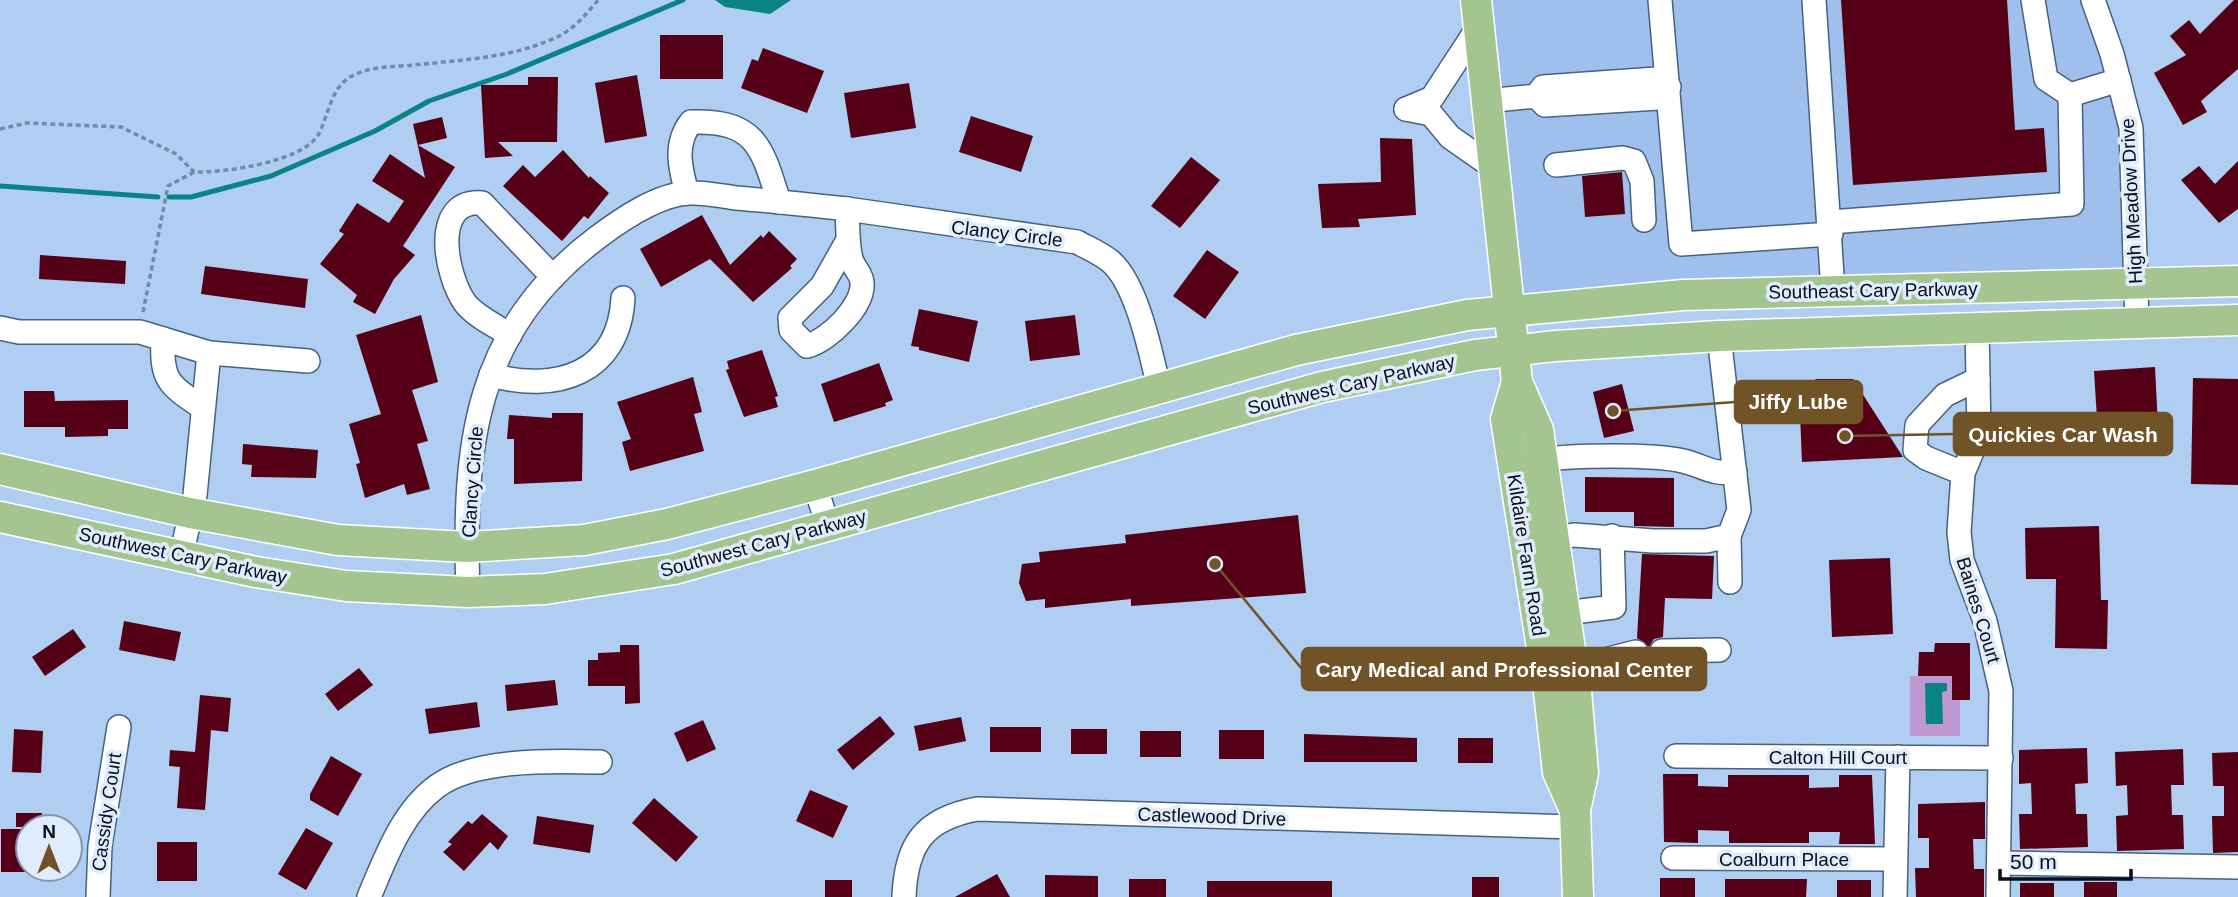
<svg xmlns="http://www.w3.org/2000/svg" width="2238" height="897" viewBox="0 0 2238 897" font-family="Arial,sans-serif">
<rect width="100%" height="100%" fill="#b0cdf2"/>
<path fill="#9fc0ec" d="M1477,0H2093L2131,128L2135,283L1508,309Z"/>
<path fill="#bf97d1" d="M1910,676H1952V700H1960V736H1910Z"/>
<g fill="#098383">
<path d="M715,0H791L770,14L725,7Z"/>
<path d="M1925,683H1947V691L1942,692L1943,724H1926Z"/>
</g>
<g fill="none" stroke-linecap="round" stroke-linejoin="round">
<g stroke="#098383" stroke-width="5">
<path d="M0,186L158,197"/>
<path d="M169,197H191L271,176L375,131L429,101L507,74L683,0"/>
</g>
</g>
<g fill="#550016">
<path d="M1841,0H2007L2015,130L2044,128L2047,172L1853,185Z"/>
<path d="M2234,0H2238V69L2201,101L2207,112L2183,125L2154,73L2186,55L2170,36L2189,20L2200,34Z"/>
<rect x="660" y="35" width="63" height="44"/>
<path d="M763,48L824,71L807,113L741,88L752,59L758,61Z"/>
<path d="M637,75L647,136L605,143L595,83Z"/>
<path d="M528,77H558L557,142H498L513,156L485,158L481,85H528Z"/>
<path d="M909,83L916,128L851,138L844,93Z"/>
<path d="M971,116L1033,136L1021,172L959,152Z"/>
<path d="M442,117L447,138L418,145L455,167L403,246L415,255L394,279L375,314L353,302L357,295L320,264L344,234L339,231L357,203L389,223L404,201L372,181L390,154L425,178L413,124Z"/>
<path d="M1380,138L1412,139L1416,215L1358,219L1360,227L1322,228L1318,184L1381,182Z"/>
<path d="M563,150L589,178L590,176L609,193L588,219L584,216L562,241L503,186L523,165L535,177Z"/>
<path d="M1191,157L1220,180L1180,228L1151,206Z"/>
<path d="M2238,161V209L2219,223L2181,180L2199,166L2215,184Z"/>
<path d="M1622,172L1625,214L1585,217L1582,176Z"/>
<path d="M702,215L730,265L761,235L763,238L769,231L797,259L790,266L792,268L753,302L710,259L661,287L640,249Z"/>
<path d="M1207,250L1239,272L1205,319L1173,296Z"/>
<path d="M40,255L126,261L125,284L39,279Z"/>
<path d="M205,266L308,279L305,308L201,294Z"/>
<path d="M919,309L978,321L969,362L919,350V347L911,346Z"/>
<path d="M421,315L438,382L412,390L428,441L417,444L430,489L407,495L404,484L365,498L356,464L360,463L349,424L381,414L356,335Z"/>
<path d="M1075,315L1080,355L1030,361L1025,321Z"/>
<path d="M762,350L778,396L775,397L778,407L744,417L726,370L729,369L727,361Z"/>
<path d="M879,363L893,400L885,403L886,406L834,422L821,384Z"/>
<path d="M2155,367L2159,446L2099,450L2094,371Z"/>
<path d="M693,377L702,412L694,414L704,451L630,471L622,442L631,439L617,402Z"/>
<path d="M2193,378L2238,379V485L2191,484Z"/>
<path d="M1815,379H1853L1903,457L1802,462L1800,414L1837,412Z"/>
<path d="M1622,384L1634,431L1604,438L1593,392Z"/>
<path d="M24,391H54L55,401L128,400V429H108V436L65,437V427H24Z"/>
<path d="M552,413H583L582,481L514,484V439H507L509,415L552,418Z"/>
<path d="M243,444L318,450L316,478L251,477L252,465L242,464Z"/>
<path d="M1585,477L1674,478V527L1634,526V512H1585Z"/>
<path d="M1298,515L1306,593L1131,606V599L1045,608V599L1026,601L1019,583L1022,564L1040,562L1039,552L1126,543L1125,535Z"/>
<path d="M2099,526L2101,600H2108L2107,649L2055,648L2056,579H2026L2025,528Z"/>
<path d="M1642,554L1714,556L1712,599L1665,598L1663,637L1654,639L1649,647L1637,638Z"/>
<path d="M1890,558L1893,634L1832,637L1829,560Z"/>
<path d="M124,621L181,632L175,661L119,650Z"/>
<path d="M73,629L86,647L45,676L32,657Z"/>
<path d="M1935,643H1970V700H1952V676H1918L1919,652H1934Z"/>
<path d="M620,645H639L640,703L625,704V686H588V660H598V653L620,652Z"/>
<path d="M359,668L373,685L338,711L325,694Z"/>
<path d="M555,680L558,705L507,711L505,685Z"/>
<path d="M200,695L231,698L228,732L211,730L205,810L177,808L180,767L169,766L170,750L195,752Z"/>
<path d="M477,702L480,727L429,734L425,709Z"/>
<path d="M880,716L895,734L853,770L837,750Z"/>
<path d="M961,717L966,741L919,751L914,726Z"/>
<path d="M703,720L716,749L687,762L674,733Z"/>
<rect x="990" y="727" width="51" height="25"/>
<path d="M14,729L43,731L41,773L12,772Z"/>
<rect x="1071" y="729" width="36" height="25"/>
<rect x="1219" y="730" width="45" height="29"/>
<rect x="1140" y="731" width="41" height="26"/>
<path d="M1304,734L1417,738V762H1304Z"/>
<rect x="1458" y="738" width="35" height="25"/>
<path d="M2087,748L2088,783L2075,784L2076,814H2087L2088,847L2020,849L2019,814H2032L2031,783L2019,784V750Z"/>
<path d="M2183,749L2184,785H2171L2172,815H2183L2184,849L2117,851L2116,816L2128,815L2127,785L2116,786L2115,752Z"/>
<path d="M2238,752V852L2213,853L2212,816H2224V786H2213L2212,753Z"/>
<path d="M331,756L362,774L338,816L310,800V794Z"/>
<path d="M1663,774H1698V786L1728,787V775H1809V788L1839,787V775H1872L1875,844H1839L1840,832H1809V843H1729V831L1698,830V843L1664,842Z"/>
<path d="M810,790L848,806L833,838L796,821Z"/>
<path d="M654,798L698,837L676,862L632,823Z"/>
<path d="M1985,802V839H1973L1974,869H1984V897H1916L1915,868H1929V838H1918V804Z"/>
<rect x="16" y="813" width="26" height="14"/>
<path d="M482,814L508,836L498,850L490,842L464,871L443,852L452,844L448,842L468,821L472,824Z"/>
<path d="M537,816L594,825L590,853L533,844Z"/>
<path d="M306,828L333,843L306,890L278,874Z"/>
<rect x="1" y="829" width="27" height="43"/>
<rect x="157" y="842" width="40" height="39"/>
<path d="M997,874L1010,897H955Z"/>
<path d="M1045,875L1098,876V897H1045Z"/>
<rect x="1472" y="877" width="27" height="20"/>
<rect x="1660" y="878" width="35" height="19"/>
<rect x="1129" y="879" width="37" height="18"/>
<path d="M1725,879H1807L1806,897H1725Z"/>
<rect x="825" y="880" width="27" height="17"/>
<rect x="1837" y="880" width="34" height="17"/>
<rect x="1207" y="881" width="125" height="16"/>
<rect x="2084" y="882" width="33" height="15"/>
<rect x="2020" y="883" width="34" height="14"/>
</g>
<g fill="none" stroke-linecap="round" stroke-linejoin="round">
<defs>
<g id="minor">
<path d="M1660,0L1681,244L1831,234"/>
<path d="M1814,0L1833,291"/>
<path d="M2033,0L2046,79L2070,95"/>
<path d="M2093,0L2112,54L2131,128L2137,323"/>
<path d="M1486,101L1536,96L1543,87L1656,79L1669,87L1659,98L1545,105L1536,96"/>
<path d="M1406,109L1432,98L1477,29"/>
<path d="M1406,109L1431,114L1450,137L1493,167"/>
<path d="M1556,165L1623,158L1634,161L1642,181L1644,220"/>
<path d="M687,193C680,168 674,144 691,122C756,120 762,147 779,202"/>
<path d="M847,209L1077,242C1088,248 1100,253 1110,261C1137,283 1151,354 1159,388"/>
<path d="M1830,222L2072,204L2070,95L2119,80"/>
<path d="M1977,326L1979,435L1963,473L1959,532L1962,560L1985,621L2001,691L1998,897"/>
<path d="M0,328L19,332H140L209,353"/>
<path d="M510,335C496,326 475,316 465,303C446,276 430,199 482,203L553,277"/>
<path d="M163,339C161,381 169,385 203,408"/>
<path d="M491,375C556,393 619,374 623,298"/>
<path d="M1541,460C1572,455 1653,454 1683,461C1704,466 1712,475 1735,472"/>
<path d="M1963,473L1926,458L1915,450L1917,425L1945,395L1978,379"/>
<path d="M815,485L828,526"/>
<path d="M1729,536L1730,582"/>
<path d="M1555,538L1574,535L1653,541H1706L1729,536L1739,510L1719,336"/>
<path d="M181,556L195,495L209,353L308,361"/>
<path d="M468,592C463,446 473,331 598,237C622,219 657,195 688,193C704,192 721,196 736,198C773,201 810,205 847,209C848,225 847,243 851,259C853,267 862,274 862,283C864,306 828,341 807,346L791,330L790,318L822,286L848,240"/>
<path d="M1565,613L1614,607L1612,536"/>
<path d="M1662,651L1719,650"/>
<path d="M1573,668L1636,652"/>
<path d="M1676,756L2001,758"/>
<path d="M1673,858L1895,859"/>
<path d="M1999,863L2238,867"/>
<path d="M98,897L100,846L119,727"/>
<path d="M369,897C385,859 402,812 436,787C474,758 554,761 600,762"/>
<path d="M904,897C906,844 924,819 977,809L1575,827"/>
<path d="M1895,897L1898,757"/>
</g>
<g id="major">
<path d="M1476,0L1517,382L1538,430L1576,691L1583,773L1575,810L1578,897"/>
<path d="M1517,382L1506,419L1549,692L1558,772L1575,810"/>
<path d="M0,469L190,513L338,540L467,547L584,540L667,524L815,485L1296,350L1467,315L1683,295L2238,281"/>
<path d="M0,517L256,572L346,586L468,592L545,589L674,569L1322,387L1475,355L1555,346L1719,336L2238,320"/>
</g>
</defs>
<use href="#minor" stroke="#476182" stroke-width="26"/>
<use href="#major" stroke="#fff" stroke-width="33"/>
<g stroke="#7389a5" stroke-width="3.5" stroke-dasharray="5 3.5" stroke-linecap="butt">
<path d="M0,129L27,123L121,127L176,154L194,172C223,173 302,162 318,135C329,116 330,87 352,76C370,66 394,67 414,65C461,60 511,58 555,38C573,30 586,15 598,0"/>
<path d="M143,312L168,186L194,172"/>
</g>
<use href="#minor" stroke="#fff" stroke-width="23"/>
<use href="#major" stroke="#a4c58f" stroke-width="30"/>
</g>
<g text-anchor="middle" stroke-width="7" stroke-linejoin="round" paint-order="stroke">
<g font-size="19" fill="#060f1c" stroke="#e0ecfc">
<text transform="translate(2131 201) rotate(-93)" y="7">High Meadow Drive</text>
<text transform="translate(1007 233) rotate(7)" y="7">Clancy Circle</text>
<text transform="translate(1873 290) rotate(-1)" y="7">Southeast Cary Parkway</text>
<text transform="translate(1351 384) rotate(-13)" y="7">Southwest Cary Parkway</text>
<text transform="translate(472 482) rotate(-86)" y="7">Clancy Circle</text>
<text transform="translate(763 543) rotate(-15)" y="7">Southwest Cary Parkway</text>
<text transform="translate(183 555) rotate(12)" y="7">Southwest Cary Parkway</text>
<text transform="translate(1527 555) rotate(81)" y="7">Kildaire Farm Road</text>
<text transform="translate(1979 610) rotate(73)" y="7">Baines Court</text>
<text x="1838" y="764">Calton Hill Court</text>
<text transform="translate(106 812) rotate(-82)" y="7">Cassidy Court</text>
<text transform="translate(1212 816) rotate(2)" y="7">Castlewood Drive</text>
<text x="1784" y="866">Coalburn Place</text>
</g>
</g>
<path fill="none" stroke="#715328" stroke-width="2.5" d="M1613 411L1735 402M1845 436L1954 434M1215 564L1302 669"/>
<g fill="#715328" stroke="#e0ecfc" stroke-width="2.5">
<circle cx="1613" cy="411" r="7"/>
<circle cx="1845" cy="436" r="7"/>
<circle cx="1215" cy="564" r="7"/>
</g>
<g fill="#715328" stroke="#715328" stroke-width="2.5">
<rect x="1735" y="381" width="127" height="42" rx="7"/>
<rect x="1954" y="413" width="218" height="42" rx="7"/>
<rect x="1302" y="648" width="404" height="42" rx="7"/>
</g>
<g font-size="21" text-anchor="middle" font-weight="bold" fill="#fff">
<text x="1798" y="409">Jiffy Lube</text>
<text x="2063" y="442">Quickies Car Wash</text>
<text x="1504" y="677">Cary Medical and Professional Center</text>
</g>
<g transform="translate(49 848)"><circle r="33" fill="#e0ecfc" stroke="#8994a2" stroke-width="2"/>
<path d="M0-5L12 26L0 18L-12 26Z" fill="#715328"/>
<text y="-10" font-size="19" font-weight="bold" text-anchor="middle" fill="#060f1c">N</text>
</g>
<path d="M2000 869v10h131v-10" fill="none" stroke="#060f1c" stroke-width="3.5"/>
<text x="2010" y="869" font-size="21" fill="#060f1c" stroke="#e0ecfc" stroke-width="5" paint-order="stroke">50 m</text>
</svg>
